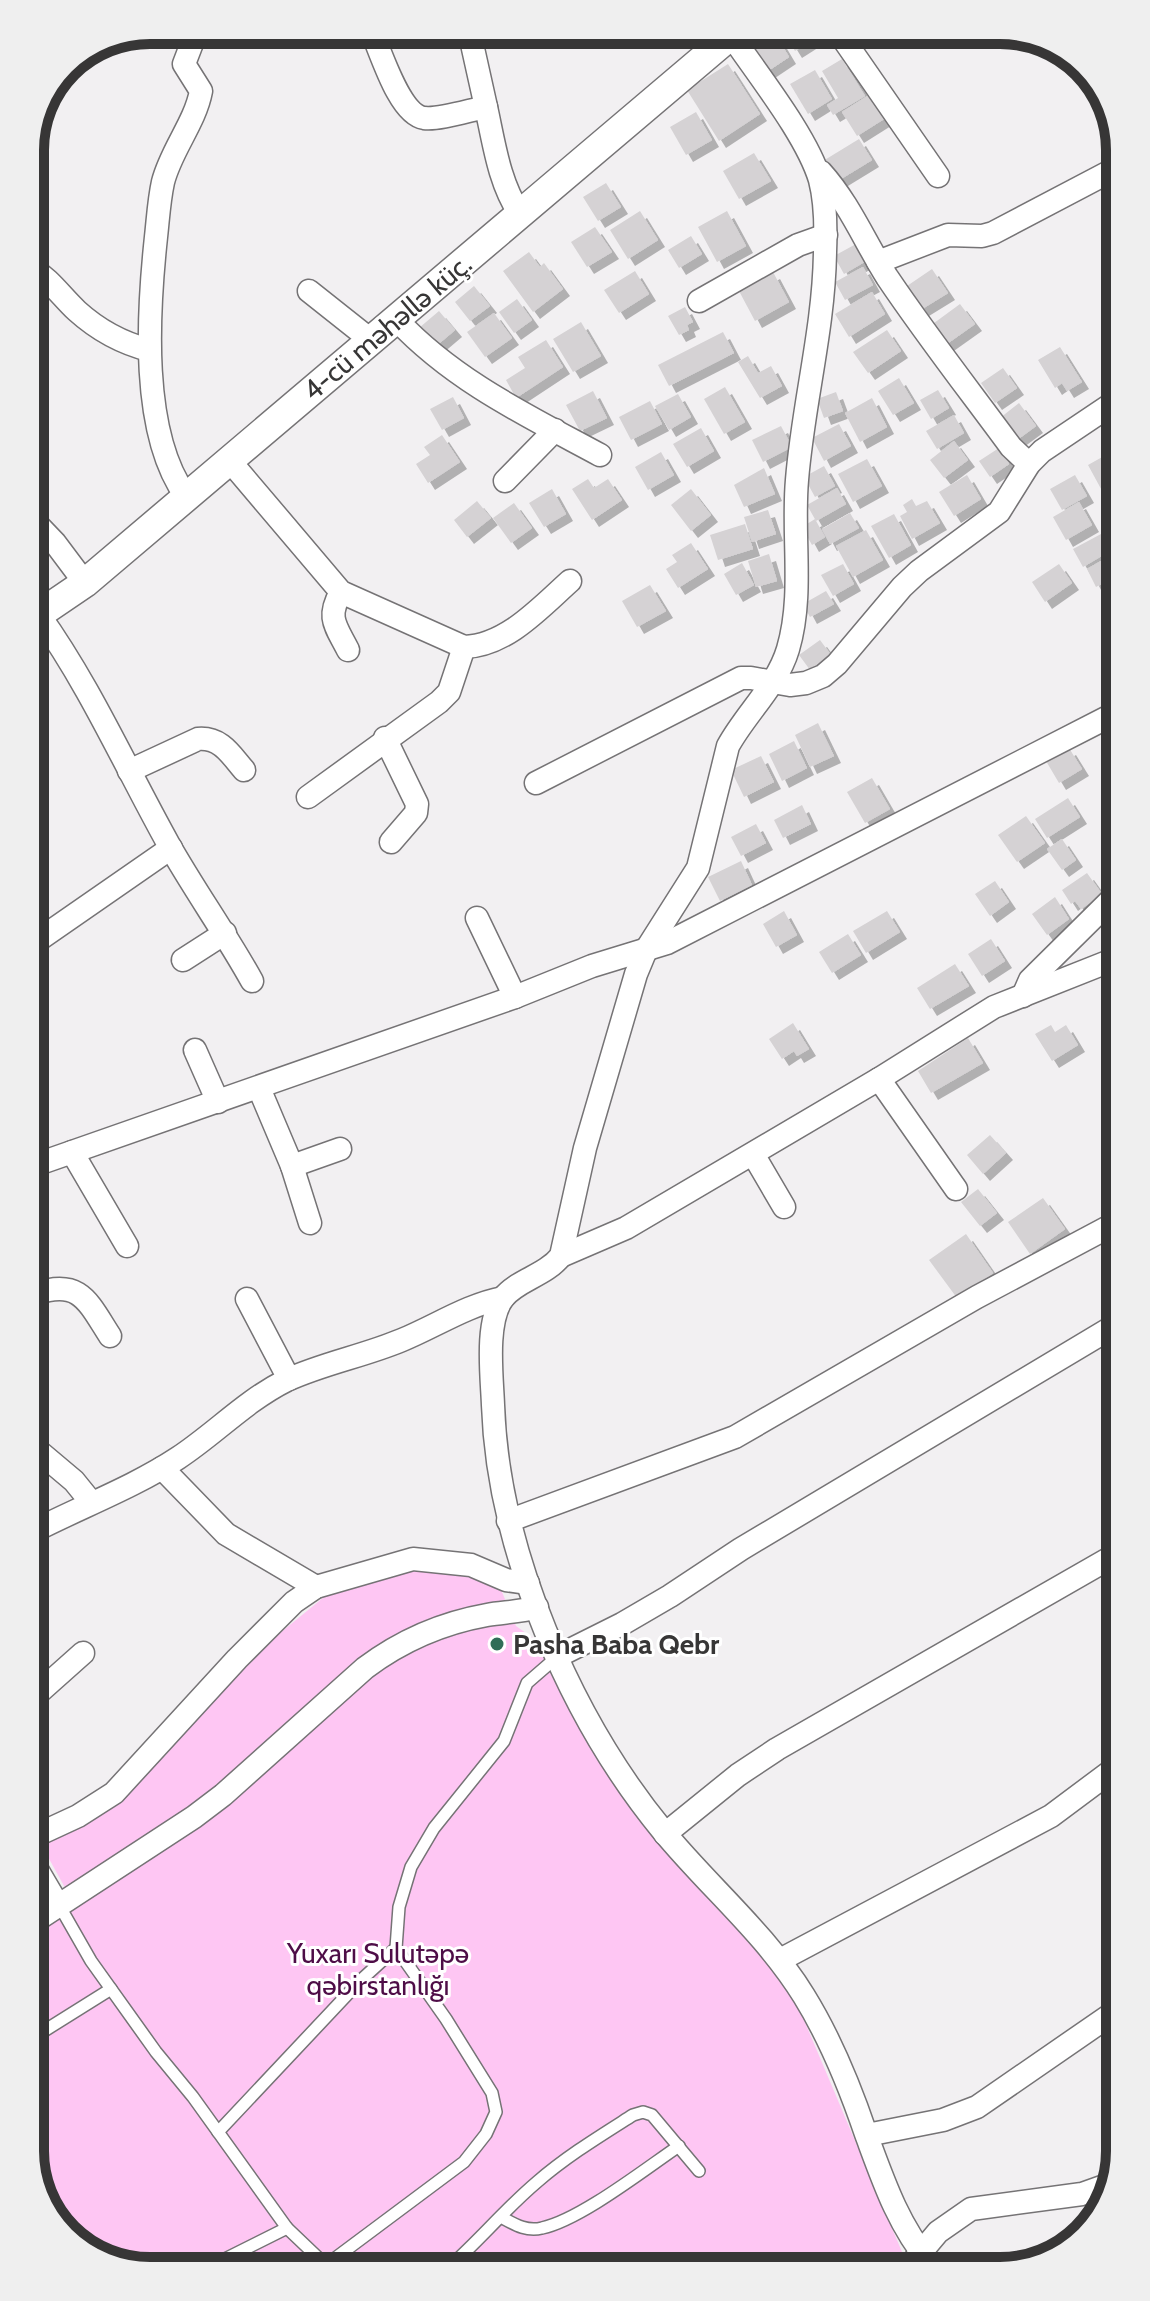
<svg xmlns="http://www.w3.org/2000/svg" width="1150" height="2301" viewBox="0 0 1150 2301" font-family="Cabin,sans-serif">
<defs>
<filter id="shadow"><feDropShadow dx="7" dy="7" stdDeviation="0" flood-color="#0004"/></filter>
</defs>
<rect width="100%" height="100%" fill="#f2f0f2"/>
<path fill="#fec6f3" d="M411,1567L458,1570L500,1587L516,1626L547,1648L560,1688L626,1800L754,1941L796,2001L905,2259L899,2263L143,2271L77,2246L39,2196L38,1927L75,1906L42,1846L117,1796L165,1756L242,1664L329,1593Z"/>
<g fill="#d5d2d4" filter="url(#shadow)">
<path d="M770,30H773L789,57L765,73L747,44Z"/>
<path d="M782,30H824L825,32L795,51Z"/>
<path d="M842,59L865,96L833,115L827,105L838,98L822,71Z"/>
<path d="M728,64L760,114L719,141L687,90Z"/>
<path d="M815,70L832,99L808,114L790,84Z"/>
<path d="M869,95L884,119L857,136L842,112Z"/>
<path d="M696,112L712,140L686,155L670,127Z"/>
<path d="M859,139L872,160L836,182L823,161Z"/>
<path d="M754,153L771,181L739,199L723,171Z"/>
<path d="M606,183L621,207L598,221L583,197Z"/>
<path d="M640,211L658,240L628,259L610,230Z"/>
<path d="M727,211L746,246L717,262L698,227Z"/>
<path d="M595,227L612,252L587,267L571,242Z"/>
<path d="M691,236L702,254L679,268L668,250Z"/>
<path d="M856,244L866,261L844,274L834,256Z"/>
<path d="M529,252L540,267L544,263L563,289L533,312L503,271Z"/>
<path d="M863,267L873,285L845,300L835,282Z"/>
<path d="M932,269L948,293L922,309L907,286Z"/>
<path d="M635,271L649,294L619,313L604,290Z"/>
<path d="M773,272L789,302L755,321L739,291Z"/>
<path d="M474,286L490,306L470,321L455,302Z"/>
<path d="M872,292L885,314L849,337L835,314Z"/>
<path d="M517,299L532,320L514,333L499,312Z"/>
<path d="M960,304L975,324L944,346L930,326Z"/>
<path d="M685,307L693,322L687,325L689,330L679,335L668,316Z"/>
<path d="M439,311L455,330L435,347L419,328Z"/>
<path d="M494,313L512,338L485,357L467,332Z"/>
<path d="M581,322L601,356L573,372L553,339Z"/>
<path d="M887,330L901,351L868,373L853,352Z"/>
<path d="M723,332L734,353L669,386L658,365Z"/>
<path d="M546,340L563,367L516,398L506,380L525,368L518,357Z"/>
<path d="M1060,347L1082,382L1067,391L1062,383L1055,388L1038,360Z"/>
<path d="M748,356L758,373L771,366L782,386L760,398L738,362Z"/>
<path d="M1003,368L1017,388L995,403L981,383Z"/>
<path d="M899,378L914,403L893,415L878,391Z"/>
<path d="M725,387L745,422L724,434L704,399Z"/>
<path d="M938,390L949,408L931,419L920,400Z"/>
<path d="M593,391L607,418L580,431L566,405Z"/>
<path d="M836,392L843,411L824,418L817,399Z"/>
<path d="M678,394L691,417L669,430L655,406Z"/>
<path d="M453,397L464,418L442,430L430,409Z"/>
<path d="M872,398L887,427L860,442L845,413Z"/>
<path d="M650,401L662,424L631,440L619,417Z"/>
<path d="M1019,403L1036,426L1017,440L1000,418Z"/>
<path d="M954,415L964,433L937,449L926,431Z"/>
<path d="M839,424L851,446L824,461L812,438Z"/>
<path d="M781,426L792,447L763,462L752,440Z"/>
<path d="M701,428L714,451L687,467L673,444Z"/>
<path d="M442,435L460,462L428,483L416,464L430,455L424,447Z"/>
<path d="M954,441L968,460L944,478L930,460Z"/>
<path d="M999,448L1009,464L990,477L979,461Z"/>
<path d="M1113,451V494L1106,498L1088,465Z"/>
<path d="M661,452L674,475L648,490L635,467Z"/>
<path d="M867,459L882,486L853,502L838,474Z"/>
<path d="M824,466L835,486L815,497L804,477Z"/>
<path d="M764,468L775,494L744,507L734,485Z"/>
<path d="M967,475L981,499L954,516L939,492Z"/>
<path d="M1075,475L1087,496L1062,510L1050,489Z"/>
<path d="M588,479L594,488L608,479L622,500L592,520L572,489Z"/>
<path d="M837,488L846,504L816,521L807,505Z"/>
<path d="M552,489L566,514L544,527L529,503Z"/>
<path d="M691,489L711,515L691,531L671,505Z"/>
<path d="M912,499L916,506L927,501L940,523L912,539L900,516L907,512L903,505Z"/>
<path d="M477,501L491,518L467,537L454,520Z"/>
<path d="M1079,502L1092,525L1066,540L1053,517Z"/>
<path d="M514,503L532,528L511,543L493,518Z"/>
<path d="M768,510L776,534L752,542L744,517Z"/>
<path d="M850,513L859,528L830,544L822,529Z"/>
<path d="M894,514L911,545L889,558L871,526Z"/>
<path d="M815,519L825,537L812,545L802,527Z"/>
<path d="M745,524L753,549L718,560L710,535Z"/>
<path d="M866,530L883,560L853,577L836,546Z"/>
<path d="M1101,534L1110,551L1083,567L1073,549Z"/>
<path d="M691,543L708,569L678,588L666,569L677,562L672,555Z"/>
<path d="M769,554L777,581L756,587L748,561Z"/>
<path d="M1101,561L1111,579L1096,587L1087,569Z"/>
<path d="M742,563L754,585L736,595L724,574Z"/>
<path d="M843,564L854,584L833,596L821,575Z"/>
<path d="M1059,564L1072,583L1045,602L1032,582Z"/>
<path d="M650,585L666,611L637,627L622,601Z"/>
<path d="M826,591L834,604L810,617L803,604Z"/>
<path d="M820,640L834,659L813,674L799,655Z"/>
<path d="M818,723L834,756L810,767L795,735Z"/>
<path d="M794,741L807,768L782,781L769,754Z"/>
<path d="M1069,748L1082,769L1059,783L1046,761Z"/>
<path d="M761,756L774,782L744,797L731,770Z"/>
<path d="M872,778L890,809L865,823L847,792Z"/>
<path d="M1068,798L1080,817L1047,838L1035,819Z"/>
<path d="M802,805L811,824L783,838L774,820Z"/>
<path d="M1026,816L1045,843L1017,862L998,835Z"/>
<path d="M756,824L766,843L741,856L731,837Z"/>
<path d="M1062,839L1076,860L1062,870L1047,849Z"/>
<path d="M741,861L752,885L720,901L708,877Z"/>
<path d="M1087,873L1102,894L1081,909L1075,901L1071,904L1062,890Z"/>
<path d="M995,881L1009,902L990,916L975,894Z"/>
<path d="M1055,897L1069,919L1047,935L1032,914Z"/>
<path d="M784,911L797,935L776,947L763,924Z"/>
<path d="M887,911L900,932L866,953L853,931Z"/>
<path d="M1115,911V939L1112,940L1101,917Z"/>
<path d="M848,934L861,955L832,973L819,952Z"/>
<path d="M991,939L1005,961L982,976L968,954Z"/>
<path d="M955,964L969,986L930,1009L917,988Z"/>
<path d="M793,1023L809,1049L797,1056L794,1051L782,1059L769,1039Z"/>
<path d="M1051,1025L1055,1032L1066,1025L1078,1045L1052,1061L1035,1034Z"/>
<path d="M968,1038L983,1063L931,1093L918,1071Z"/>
<path d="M990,1135L1006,1153L983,1174L967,1155Z"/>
<path d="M978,1189L997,1213L980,1226L961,1202Z"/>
<path d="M1043,1198L1065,1229L1030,1254L1008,1222Z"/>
<path d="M966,1234L993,1273L957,1298L929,1260Z"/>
</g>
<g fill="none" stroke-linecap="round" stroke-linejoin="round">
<defs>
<g id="service">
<path d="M59,1905L91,1961L156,2052L193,2097L287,2228L330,2269"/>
<path d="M44,2031L111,1989"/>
<path d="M218,2132L361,1980L396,1948"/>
<path d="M501,2217C514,2224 526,2232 542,2228C580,2220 645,2169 679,2146"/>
<path d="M326,2265L464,2162L486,2134L496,2112L492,2093L446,2019L396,1948L399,1907L411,1867L434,1828L504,1741L527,1683L557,1657"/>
<path d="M448,2268C479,2241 505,2209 537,2182C567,2156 600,2136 633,2115L643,2112L652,2115L699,2171"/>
<path d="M203,2270L287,2228"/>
</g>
<g id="minor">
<path d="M371,30C381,52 399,114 424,118C439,120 470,110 486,107C494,143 499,183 520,214"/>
<path d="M837,30L938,176"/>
<path d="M470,35L486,107"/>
<path d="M731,35C758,75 807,136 820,180C826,203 826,228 825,252C824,329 803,404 797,480C792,536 804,595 788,649C777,686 746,713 728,746L698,868L646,950L636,974L585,1148L561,1256C545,1276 517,1280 503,1298C485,1322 492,1377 493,1405C498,1551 571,1719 663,1831C709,1887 765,1933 804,1996C830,2038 850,2087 866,2134C883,2180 898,2225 930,2263"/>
<path d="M821,172C849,203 865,242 887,277C926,335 969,390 1011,447L1029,464"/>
<path d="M878,262L948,235L982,236L993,233L1111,171"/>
<path d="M31,268C50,279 61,296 77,311C98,330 122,343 149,350"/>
<path d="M309,291L372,341"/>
<path d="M699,301L798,245L826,235"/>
<path d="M397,320C454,381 528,416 600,455"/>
<path d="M229,460L341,592L464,647C506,646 540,608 570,581"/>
<path d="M505,481L555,430"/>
<path d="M186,496C140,433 148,312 156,237C158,219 159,200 163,182C171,150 195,123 201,91L184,64L197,30"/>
<path d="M32,519L55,543L85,583"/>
<path d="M341,592C326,618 336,626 348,650"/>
<path d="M39,615C90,686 126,768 169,845C195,891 226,934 252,981"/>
<path d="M385,738L417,804L416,813L391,842"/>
<path d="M129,771L198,739C221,737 231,755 244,770"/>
<path d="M536,783L741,678H751L790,685L806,683L823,676L837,664L902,587L919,571L999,512L1029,464L1042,451L1112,404"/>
<path d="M308,797L439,702L449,692L464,647"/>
<path d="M477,918L515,997"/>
<path d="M34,943L171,848"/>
<path d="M183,960L225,933"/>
<path d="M1023,996L1030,980L1114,897"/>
<path d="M195,1050L218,1102"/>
<path d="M879,1079L956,1189"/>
<path d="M259,1088L292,1166L310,1223"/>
<path d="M72,1152L127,1246"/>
<path d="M753,1154L784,1207"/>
<path d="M35,1165L515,997L592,966L667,943L1114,714"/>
<path d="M292,1166L340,1149"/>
<path d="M561,1256L626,1228L879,1079L994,1007L1115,959"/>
<path d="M35,1294C80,1278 88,1302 110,1336"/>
<path d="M247,1299L289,1379"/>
<path d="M36,1449L74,1481L91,1502"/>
<path d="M162,1468L226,1534L316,1587"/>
<path d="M508,1521L735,1437L977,1297L1116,1223"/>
<path d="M36,1530C83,1506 134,1487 178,1458C216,1433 245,1401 287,1380C324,1363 364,1356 402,1340C436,1326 467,1305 503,1298"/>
<path d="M558,1656L622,1624L670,1596L741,1549L1116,1325"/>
<path d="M37,1694L83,1653"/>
<path d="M665,1834L738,1775L777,1749L1117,1554"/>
<path d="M37,1835L78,1816L114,1793L237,1659L294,1602L316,1587L413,1559L471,1565L506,1580L528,1583"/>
<path d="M38,1871L58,1905"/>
<path d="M38,1919L194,1817L223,1795L365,1668C401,1641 442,1623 487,1615C504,1612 521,1612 537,1607"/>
<path d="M780,1960L1051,1816L1118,1766"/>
<path d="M867,2135L943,2120L977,2107L1119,2009"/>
<path d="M912,2263L938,2232L971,2209L1082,2194L1110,2184"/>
</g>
<path id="tertiary" d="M32,619L85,583L737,30"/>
</defs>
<use href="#service" stroke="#757375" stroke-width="14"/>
<use href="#minor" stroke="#757375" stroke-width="25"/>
<use href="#tertiary" stroke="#757375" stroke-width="31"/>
<use href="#service" stroke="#fff" stroke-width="11"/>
<use href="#minor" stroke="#fff" stroke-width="22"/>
<use href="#tertiary" stroke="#fff" stroke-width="28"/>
</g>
<circle fill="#306c57" stroke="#fff" stroke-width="3" cx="497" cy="1644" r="8"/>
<g text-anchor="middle" stroke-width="6" stroke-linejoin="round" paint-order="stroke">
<g font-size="28" fill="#373636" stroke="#fff">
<text transform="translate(387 327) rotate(-40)" y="10">4-cü məhəllə küç.</text>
</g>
<g font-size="28" font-weight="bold" fill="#373636" stroke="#fff" text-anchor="start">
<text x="513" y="1654">Pasha Baba Qebr</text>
</g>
<g font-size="28" fill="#4e0d47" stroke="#fff">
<text x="378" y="1963">Yuxarı Sulutəpə<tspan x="378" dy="32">qəbirstanlığı</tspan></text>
</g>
</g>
<path d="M0 0H1150V2301H0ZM150 44H1000A106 106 0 0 1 1106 150V2151A106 106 0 0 1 1000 2257H150A106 106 0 0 1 44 2151V150A106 106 0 0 1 150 44Z" fill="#efefef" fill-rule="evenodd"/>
<path fill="none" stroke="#373636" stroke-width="10" d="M150 44H1000A106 106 0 0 1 1106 150V2151A106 106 0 0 1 1000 2257H150A106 106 0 0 1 44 2151V150A106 106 0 0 1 150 44Z"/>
</svg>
